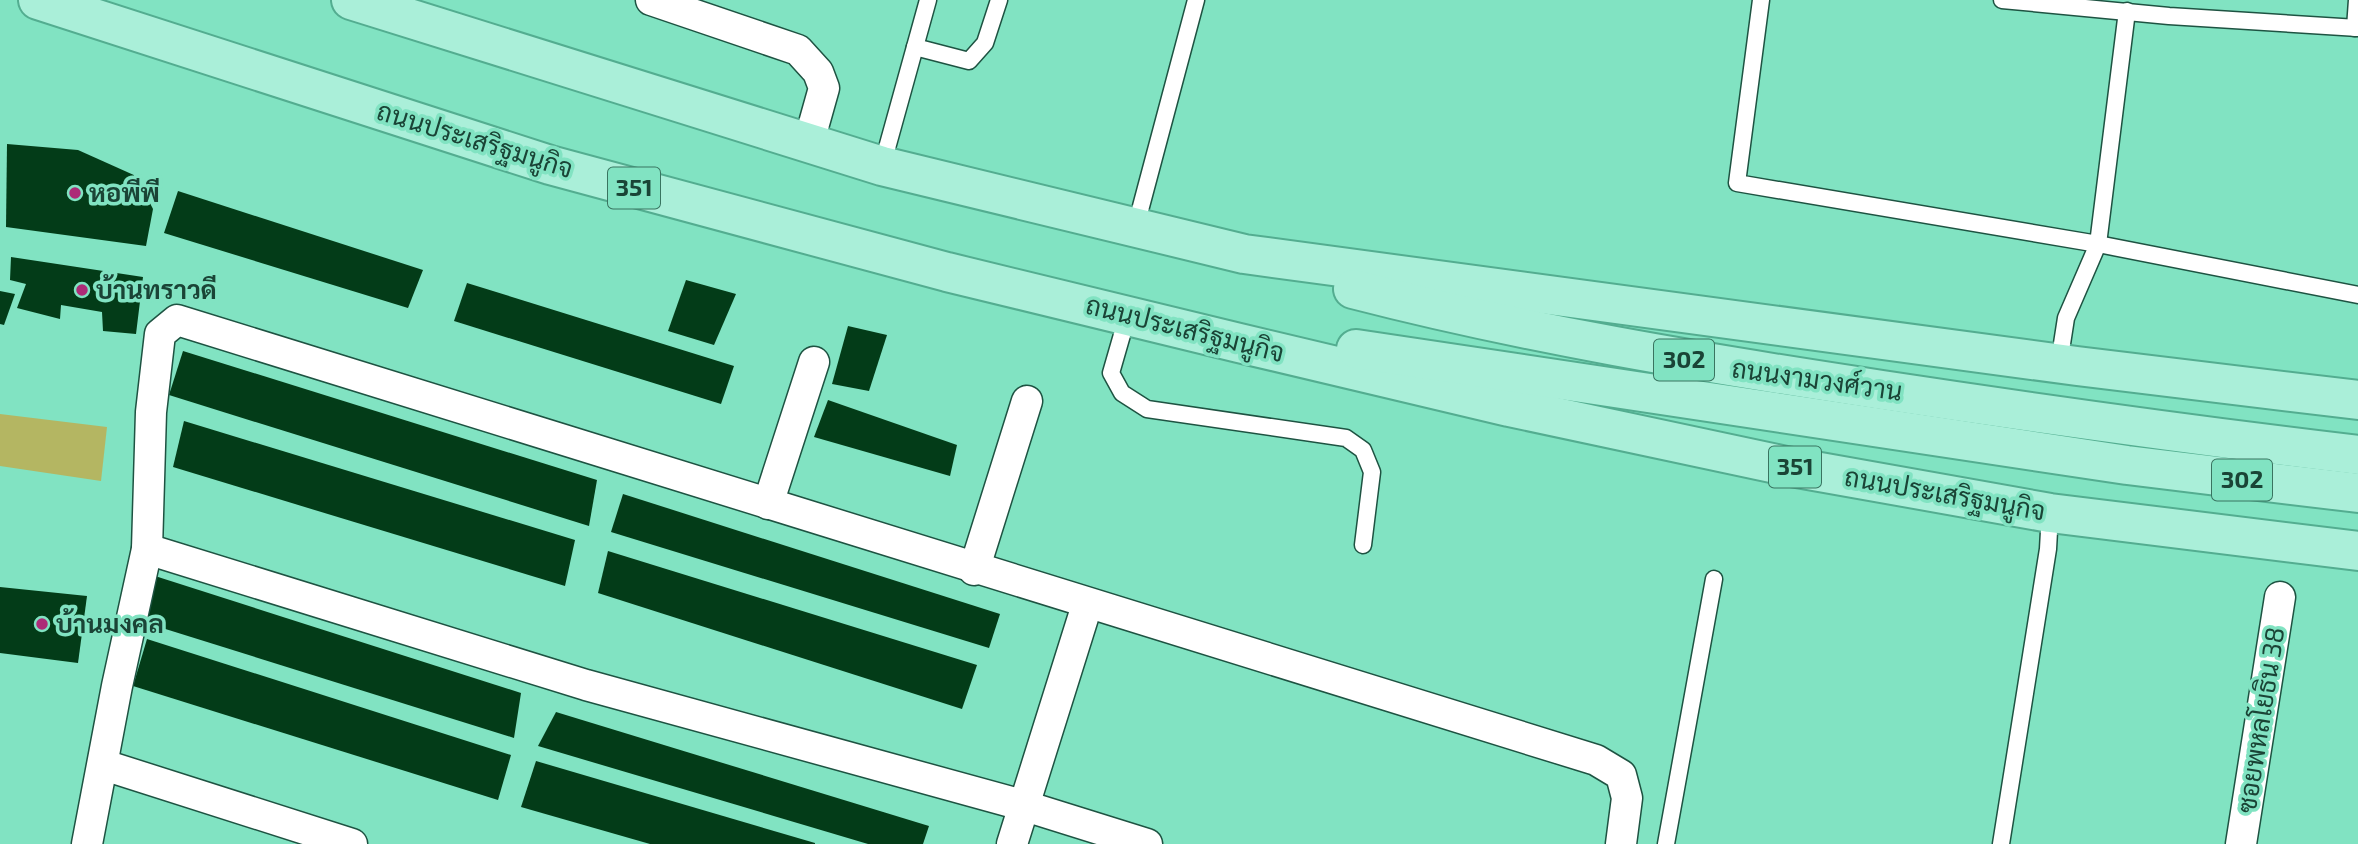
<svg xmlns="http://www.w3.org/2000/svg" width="2358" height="844" viewBox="0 0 2358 844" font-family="'Exo 2',Sarabun,sans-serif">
<rect width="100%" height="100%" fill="#81e3c2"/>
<path fill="#b4b662" d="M0,414L107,427L101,481L0,466Z"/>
<g fill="#033c18">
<path d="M7,144L78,150L136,176L153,209L146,246L6,227Z"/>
<path d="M178,191L423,270L408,308L164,233Z"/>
<path d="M11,257L143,277L136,334L103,331L102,312L61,305L60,319L17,308L26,284L10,280Z"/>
<path d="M686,280L736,294L714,345L668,331Z"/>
<path d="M467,283L734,366L721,404L454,321Z"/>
<path d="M0,291L15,294L4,325L0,324Z"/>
<path d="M848,326L887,335L869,391L832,384Z"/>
<path d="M183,351L597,480L589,526L169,395Z"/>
<path d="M828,400L957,445L950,476L814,437Z"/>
<path d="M184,421L575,540L565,586L173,467Z"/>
<path d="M623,494L1000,614L989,648L611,532Z"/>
<path d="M608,551L977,665L962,709L598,593Z"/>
<path d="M155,576L521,693L514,738L143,622Z"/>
<path d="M0,587L87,596L78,663L0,653Z"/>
<path d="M147,639L511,755L498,800L133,686Z"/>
<path d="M556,712L929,826L923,844H868L538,746Z"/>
<path d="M536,761L815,843V844H650L521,807Z"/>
</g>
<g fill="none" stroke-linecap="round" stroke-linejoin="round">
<defs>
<g id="lane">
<path d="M1761,0L1737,183L2098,244L2358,295"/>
<path d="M2002,0L2169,16L2358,28"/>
<path d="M2355,28L2357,0"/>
<path d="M915,47L969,61L985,43L999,0"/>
<path d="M882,166L928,0"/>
<path d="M1135,229L1196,0"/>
<path d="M1128,314L1111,373L1122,393L1147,409L1346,438L1363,450L1372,472L1363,545"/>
<path d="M2059,363L2066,318L2098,244L2127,11"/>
<path d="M1666,844L1714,579"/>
<path d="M2001,844L2048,549L2050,513"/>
</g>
<g id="street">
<path d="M651,0L798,50L818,72L824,88L808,145"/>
<path d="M768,504L814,362"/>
<path d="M147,549L586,685L1022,805L1147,844"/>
<path d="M974,570L1027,401"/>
<path d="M104,765L352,844"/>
<path d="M87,844L117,686L147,549L151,412L160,334L177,320L1596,760L1621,775L1627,798L1621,844"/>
<path d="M1012,844L1087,605"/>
<path d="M2241,844L2280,597"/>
</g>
<g id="primary">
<path d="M38,0L550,165L947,272L1239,343L1509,407L1786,466L2050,513L2358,551"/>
<path d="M351,0L882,166L1244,254L2077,366L2358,400"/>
<path d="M1353,289C1527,334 1704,363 1882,390C2040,414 2199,436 2358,455"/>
<path d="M1356,349L2127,465L2358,493"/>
</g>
</defs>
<use href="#lane" stroke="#1e5342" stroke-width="19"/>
<use href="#street" stroke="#1e5342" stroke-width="33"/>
<use href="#primary" stroke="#53ad90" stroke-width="42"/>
<use href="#lane" stroke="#fff" stroke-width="16"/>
<use href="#street" stroke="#fff" stroke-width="30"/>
<use href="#primary" stroke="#aaefd9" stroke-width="38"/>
</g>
<g fill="#ad2b77" stroke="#81e3c2" stroke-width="2.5">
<circle cx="75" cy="193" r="7"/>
<circle cx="82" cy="290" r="7"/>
<circle cx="42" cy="624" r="7"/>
</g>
<g text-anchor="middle" stroke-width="7" stroke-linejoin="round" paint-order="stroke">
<g fill="#81e3c2" stroke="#397460" stroke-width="2">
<rect x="608" y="167.5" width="52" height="41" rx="5"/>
<rect x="1654" y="339.5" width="60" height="41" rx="5"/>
<rect x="1769" y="446.5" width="52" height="41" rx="5"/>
<rect x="2212" y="459.5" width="60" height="41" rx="5"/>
</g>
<g font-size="24" font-weight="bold" fill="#1a4436">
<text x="634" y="196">351</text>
<text x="1684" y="368">302</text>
<text x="1795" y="475">351</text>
<text x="2242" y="488">302</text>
</g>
<g font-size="26" fill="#1a4436" stroke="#81e3c2">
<text transform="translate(475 140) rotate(17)" y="9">ถนนประเสริฐมนูกิจ</text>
<text transform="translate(1185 329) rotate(14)" y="9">ถนนประเสริฐมนูกิจ</text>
<text transform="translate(1817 380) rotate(8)" y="9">ถนนงามวงศ์วาน</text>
<text transform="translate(1945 494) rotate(10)" y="9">ถนนประเสริฐมนูกิจ</text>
<text transform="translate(2261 720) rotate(-81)" y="9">ซอยพหลโยธิน 38</text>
</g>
<g font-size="26" font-weight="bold" fill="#1a4436" stroke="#81e3c2" text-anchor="start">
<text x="89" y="202">หอพีพี</text>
<text x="96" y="299">บ้านทราวดี</text>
<text x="56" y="633">บ้านมงคล</text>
</g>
</g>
</svg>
